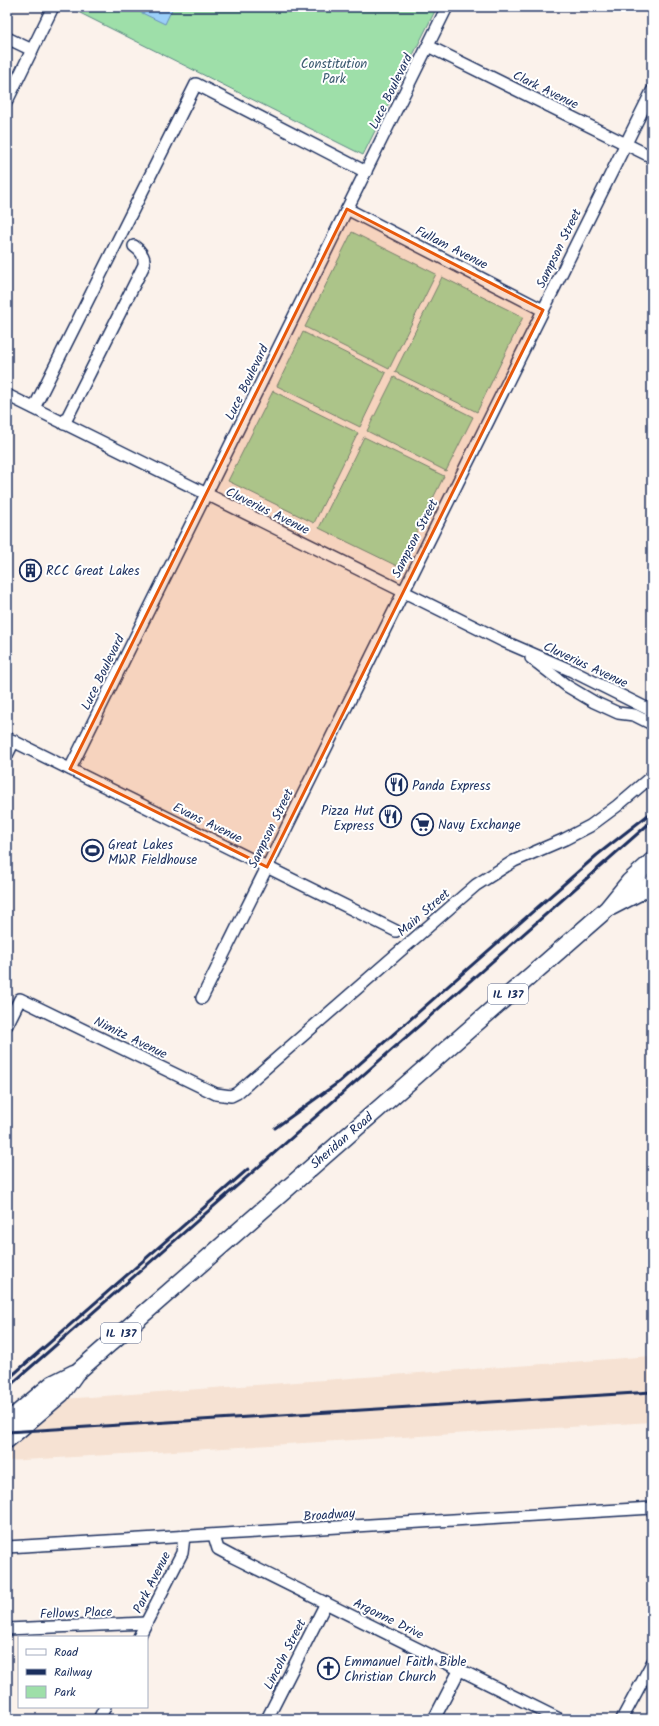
<svg xmlns="http://www.w3.org/2000/svg" width="659" height="1726" viewBox="0 0 659 1726" font-family="Kalam,sans-serif">
<rect width="100%" height="100%" fill="#fbf2eb"/>
<filter id="ink" filterUnits="userSpaceOnUse"><feTurbulence type="fractalNoise" baseFrequency=".025" numOctaves="2"/><feDisplacementMap in="SourceGraphic" scale="8" xChannelSelector="R" yChannelSelector="G"/><feConvolveMatrix kernelMatrix="1 2 1 2 8 2 1 2 1" color-interpolation-filters="sRGB"/></filter>
<g filter="url(#ink)">
<path fill="#f6e2d3" d="M652,1356V1422L7,1461V1443L63,1399Z"/>
<g fill="#9edfa9" stroke="#5c8784">
<path d="M80,7H437L363,155L78,12Z"/>
<path d="M352,232L436,274L389,369L305,327Z"/>
<path d="M442,277L523,317L477,412L395,372Z"/>
<path d="M303,332L386,373L360,427L277,386Z"/>
<path d="M394,377L473,417L446,471L367,431Z"/>
<path d="M273,391L358,433L314,523L228,481Z"/>
<path d="M364,437L444,476L399,567L319,528Z"/>
</g>
<path fill="#9bcff9" stroke="#688fbb" d="M143,7H173L165,24L140,12Z"/>
<g fill="none" stroke-linecap="round" stroke-linejoin="round">
<defs>
<g id="minor">
<path d="M7,38L32,50"/>
<path d="M428,46L652,157"/>
<path d="M7,101L53,7"/>
<path d="M347,209L543,310"/>
<path d="M7,395L503,641L570,670L652,711"/>
<path d="M34,408L196,84L366,172"/>
<path d="M64,424L144,265C145,256 141,251 134,246"/>
<path d="M531,658L567,686L594,702L618,713L634,715L652,724"/>
<path d="M7,738L396,931"/>
<path d="M7,755L14,741"/>
<path d="M70,769L447,7"/>
<path d="M202,998L652,91"/>
<path d="M7,1025L20,999L216,1094L231,1096L237,1093L476,885L514,861L565,839L590,826L617,806L652,776"/>
<path d="M214,1536L218,1549L233,1557L559,1719"/>
<path d="M7,1547L652,1508"/>
<path d="M7,1629L146,1623"/>
<path d="M139,1637L182,1553L184,1537"/>
<path d="M99,1719L105,1707"/>
<path d="M267,1719L326,1603"/>
<path d="M434,1719L460,1669"/>
<path d="M622,1719L652,1663"/>
</g>
<g id="highway">
<path d="M611,907L638,893L652,883"/>
<path d="M7,1422L52,1384L74,1373"/>
<path d="M7,1440L61,1394L76,1373L607,909L629,882L652,861"/>
</g>
</defs>
<use href="#minor" stroke="#1b2f5e" stroke-width="14"/>
<use href="#highway" stroke="#1b2f5e" stroke-width="19"/>
<use href="#minor" stroke="#fff" stroke-width="11"/>
<use href="#highway" stroke="#fff" stroke-width="16"/>
<g stroke="#1b2f5e" stroke-width="3">
<path d="M275,1128L339,1082L597,855L652,812"/>
<path d="M7,1380L248,1169"/>
<path d="M7,1388L652,821"/>
<path d="M7,1432L652,1392"/>
</g>
</g>
</g>
<path fill="#e8590c" fill-opacity="0.2" stroke="#e8590c" stroke-width="3" stroke-linejoin="round" d="M347,209L543,310L267,867L70,769Z"/>
<defs>
<symbol id="building-ring" viewBox="-11 -11 22 22"><circle r="9.5" fill="#fff" stroke="#1b2f5e" stroke-width="1.5"/><path d="M-4-6H4V6H1V3H-1V6H-4ZM-2.5-4.3h1.7v1.8h-1.7ZM.8-4.3h1.7v1.8H.8ZM-2.5-1h1.7V.8h-1.7ZM.8-1h1.7V.8H.8Z" fill="#1b2f5e"/></symbol>
<symbol id="restaurant-ring" viewBox="-11 -11 22 22"><circle r="9.5" fill="#fff" stroke="#1b2f5e" stroke-width="1.5"/><path d="M-5-6h1v4h1v-4h1v4h1v-4h1v5L-1.5 .5V6h-2V.5L-5-1ZM5-6V6H3V1.5H1.5Q1.5-4 5-6Z" fill="#1b2f5e"/></symbol>
<symbol id="supermarket-ring" viewBox="-11 -11 22 22"><circle r="9.5" fill="#fff" stroke="#1b2f5e" stroke-width="1.5"/><path d="M-6-5.5h2.5l.6 2H6L4.5 2H-2.5L-4.4-4H-6ZM-1.5 3.2a1.3 1.3 0 1 0 .1 0ZM3 3.2a1.3 1.3 0 1 0 .1 0Z" fill="#1b2f5e"/></symbol>
<symbol id="stadium-ring" viewBox="-11 -11 22 22"><circle r="9.5" fill="#fff" stroke="#1b2f5e" stroke-width="1.5"/><path d="M0-5a6.5 5 0 1 0 0 10a6.5 5 0 1 0 0-10ZM-3.5-1.8h7v3.6h-7Z" fill="#1b2f5e"/></symbol>
<symbol id="church-ring" viewBox="-11 -11 22 22"><circle r="9.5" fill="#fff" stroke="#1b2f5e" stroke-width="1.5"/><path d="M-1.2-6h2.4v3.5h3.3v2.4h-3.3V6h-2.4V-.1h-3.3v-2.4h3.3Z" fill="#1b2f5e"/></symbol>
</defs>
<g fill-rule="evenodd">
<use href="#building-ring" x="18" y="558" width="25" height="25"/>
<use href="#restaurant-ring" x="384" y="772" width="25" height="25"/>
<use href="#restaurant-ring" x="378" y="804" width="25" height="25"/>
<use href="#supermarket-ring" x="410" y="812" width="25" height="25"/>
<use href="#stadium-ring" x="80" y="838" width="25" height="25"/>
<use href="#church-ring" x="316" y="1656" width="25" height="25"/>
</g>
<g text-anchor="middle" stroke-width="4" stroke-linejoin="round" paint-order="stroke">
<g fill="#fff" stroke="#5f6d8e" stroke-width="1">
<rect x="488" y="984" width="40" height="20" rx="3"/>
<rect x="101" y="1323" width="40" height="20" rx="3"/>
</g>
<g font-size="12" font-weight="bold" fill="#1b2f5e">
<text x="508" y="998">IL 137</text>
<text x="121" y="1337">IL 137</text>
</g>
<g font-size="13" fill="#3c5b71" stroke="#fff">
<text x="334" y="68">Constitution<tspan x="334" dy="15">Park</tspan></text>
</g>
<g font-size="13" fill="#1b2f5e" stroke="#fff">
<text transform="translate(546 89) rotate(26)" y="5">Clark Avenue</text>
<text transform="translate(390 91) rotate(-64)" y="5">Luce Boulevard</text>
<text transform="translate(452 247) rotate(27)" y="5">Fullam Avenue</text>
<text transform="translate(558 248) rotate(-64)" y="5">Sampson Street</text>
<text transform="translate(246 382) rotate(-64)" y="5">Luce Boulevard</text>
<text transform="translate(268 510) rotate(26)" y="5">Cluverius Avenue</text>
<text transform="translate(414 538) rotate(-63)" y="5">Sampson Street</text>
<text transform="translate(586 664) rotate(25)" y="5">Cluverius Avenue</text>
<text transform="translate(102 672) rotate(-64)" y="5">Luce Boulevard</text>
<text transform="translate(208 822) rotate(26)" y="5">Evans Avenue</text>
<text transform="translate(270 828) rotate(-64)" y="5">Sampson Street</text>
<text transform="translate(423 912) rotate(-41)" y="5">Main Street</text>
<text transform="translate(131 1037) rotate(26)" y="5">Nimitz Avenue</text>
<text transform="translate(341 1140) rotate(-41)" y="5">Sheridan Road</text>
<text transform="translate(329 1514) rotate(-4)" y="5">Broadway</text>
<text transform="translate(151 1582) rotate(-63)" y="5">Park Avenue</text>
<text transform="translate(76 1612) rotate(-2)" y="5">Fellows Place</text>
<text transform="translate(389 1618) rotate(26)" y="5">Argonne Drive</text>
<text transform="translate(284 1654) rotate(-63)" y="5">Lincoln Street</text>
</g>
<g font-size="13" fill="#1b2f5e" stroke="#fff" text-anchor="start">
<text x="46" y="575">RCC Great Lakes</text>
<text x="412" y="790">Panda Express</text>
<text x="374" y="815" text-anchor="end">Pizza Hut<tspan x="374" dy="15">Express</tspan></text>
<text x="438" y="829">Navy Exchange</text>
<text x="108" y="849">Great Lakes<tspan x="108" dy="15">MWR Fieldhouse</tspan></text>
<text x="344" y="1666">Emmanuel Faith Bible<tspan x="344" dy="15">Christian Church</tspan></text>
</g>
</g>
<rect width="659" height="1726" fill="none" stroke="#fff" stroke-width="24"/>
<rect x="12" y="12" width="635" height="1702" fill="none" stroke="#1b2f5e" stroke-width="1.5" filter="url(#ink)"/>
<rect x="18" y="1636" width="130" height="72" fill="#ffffff" stroke="#a4acbf"/>
<rect x="26" y="1649" width="20" height="6" fill="#ffffff" stroke="#a4acbf"/>
<text x="54" y="1656" font-size="12" fill="#1b2f5e">Road</text>
<rect x="26" y="1669" width="20" height="6" fill="#1b2f5e" stroke="#a4acbf"/>
<text x="54" y="1676" font-size="12" fill="#1b2f5e">Railway</text>
<rect x="26" y="1686" width="20" height="12" fill="#9edfa9" stroke="#a4acbf"/>
<text x="54" y="1696" font-size="12" fill="#1b2f5e">Park</text>
</svg>
